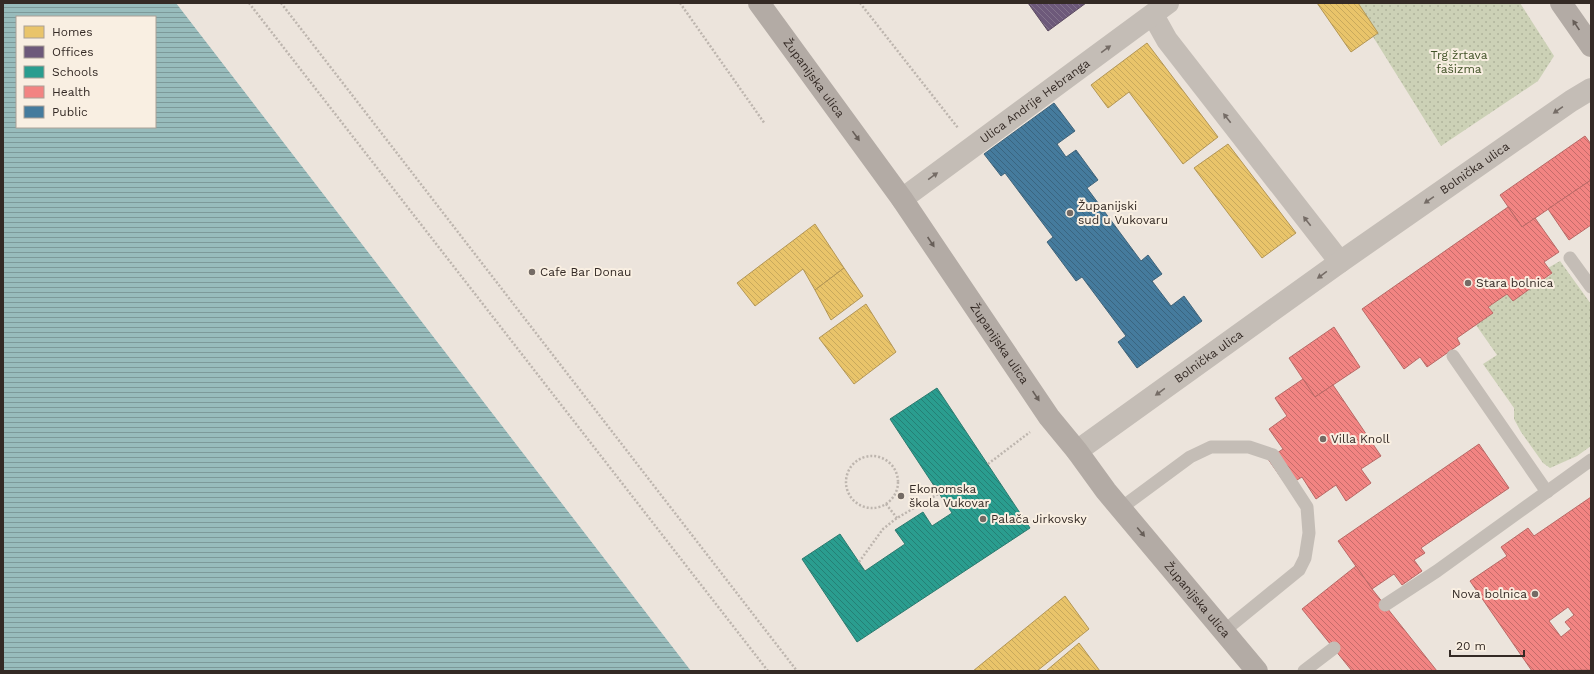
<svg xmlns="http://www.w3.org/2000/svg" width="1594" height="674" viewBox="0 0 1594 674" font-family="'Work Sans',sans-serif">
<defs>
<pattern id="park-dots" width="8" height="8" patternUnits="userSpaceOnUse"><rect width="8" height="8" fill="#ccd1b6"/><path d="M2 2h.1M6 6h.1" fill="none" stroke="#b0b49c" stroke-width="1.8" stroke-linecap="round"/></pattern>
<pattern id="water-rules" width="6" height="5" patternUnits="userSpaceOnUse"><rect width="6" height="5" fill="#98bcbc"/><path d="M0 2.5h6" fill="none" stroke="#7d9999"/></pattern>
<pattern id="homes-back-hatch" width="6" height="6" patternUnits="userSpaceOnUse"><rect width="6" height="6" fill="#e9c46a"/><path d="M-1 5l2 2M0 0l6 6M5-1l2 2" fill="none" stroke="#c8a95c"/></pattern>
<pattern id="offices-back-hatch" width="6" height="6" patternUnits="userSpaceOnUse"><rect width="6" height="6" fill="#6d597a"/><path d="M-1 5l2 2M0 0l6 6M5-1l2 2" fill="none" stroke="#82728b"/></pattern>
<pattern id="schools-back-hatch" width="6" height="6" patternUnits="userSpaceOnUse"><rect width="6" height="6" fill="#2a9d8f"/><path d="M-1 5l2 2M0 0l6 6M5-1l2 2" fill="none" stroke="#258075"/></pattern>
<pattern id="health-back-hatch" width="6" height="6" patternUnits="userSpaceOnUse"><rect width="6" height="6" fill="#f28482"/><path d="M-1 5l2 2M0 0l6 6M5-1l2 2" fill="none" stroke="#c56c6a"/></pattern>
<pattern id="public-back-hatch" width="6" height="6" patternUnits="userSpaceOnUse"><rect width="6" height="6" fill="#457b9d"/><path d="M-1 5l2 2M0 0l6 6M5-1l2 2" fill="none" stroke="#3a6580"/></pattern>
</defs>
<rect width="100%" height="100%" fill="#ece4dc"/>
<g fill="url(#park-dots)">
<path d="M1352,3H1520L1554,56L1538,81L1441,146Z"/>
<path d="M1560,261L1591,304V446L1577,456L1550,468L1543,463L1521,432L1514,419V408L1483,364L1497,355L1476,325L1493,313L1488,307L1507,294L1513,301L1552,274L1548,268Z"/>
</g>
<path fill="url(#water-rules)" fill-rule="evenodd" d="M3,3H176L691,671H3ZM17,17H155V127H17Z"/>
<g fill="url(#homes-back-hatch)" stroke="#b39655">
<path d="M1317,3H1358L1378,33L1351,52Z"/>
<path d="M1147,43L1218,137L1183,164L1129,92L1108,108L1091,85Z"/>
<path d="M1228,144L1296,233L1262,258L1194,168Z"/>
<path d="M815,224L844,268L815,290L803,269L755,306L737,283Z"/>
<path d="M844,268L863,296L831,320L815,290Z"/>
<path d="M866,304L896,352L854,384L819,338Z"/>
<path d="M1065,596L1089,629L1037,671H973Z"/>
<path d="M1079,643L1100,671H1046Z"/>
</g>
<path fill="url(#offices-back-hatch)" stroke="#5c4b60" d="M1028,3H1086L1048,31Z"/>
<path fill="url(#schools-back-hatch)" stroke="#2d7a6f" d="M937,388L1030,528L857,642L802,559L840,534L865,571L905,544L895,530L923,512L932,526L952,513L890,419Z"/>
<g fill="url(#health-back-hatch)" stroke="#b96966" fill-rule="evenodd">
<path d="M1585,136L1591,144V180L1522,227L1500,195Z"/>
<path d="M1591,180V225L1569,240L1548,209Z"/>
<path d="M1508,207L1522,227L1535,218L1559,252L1544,262L1552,273L1513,301L1507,294L1488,307L1493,313L1457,338L1460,344L1427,367L1420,357L1404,369L1362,309Z"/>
<path d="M1334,327L1360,367L1315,397L1289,358Z"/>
<path d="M1303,379L1315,397L1333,385L1381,456L1361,469L1371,483L1346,501L1336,485L1316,499L1302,477L1287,486L1268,459L1283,449L1269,429L1287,416L1275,398Z"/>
<path d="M1479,444L1509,488L1421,548L1425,553L1414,560L1422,571L1402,585L1394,574L1372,589L1338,541Z"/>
<path d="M1591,497V670L1532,671L1470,581L1507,556L1501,547L1528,528L1534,536ZM1568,607L1574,615L1565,622L1571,629L1561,637L1549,621Z"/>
<path d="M1356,566L1372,589L1437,671H1352L1302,609Z"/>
</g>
<path fill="url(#public-back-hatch)" stroke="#406379" d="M1054,103L1075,131L1057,144L1066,157L1076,150L1098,180L1087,188L1141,261L1148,255L1162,274L1152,281L1171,306L1184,296L1202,321L1137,368L1118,342L1126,336L1082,277L1076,281L1047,242L1053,237L1005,173L1001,176L984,154Z"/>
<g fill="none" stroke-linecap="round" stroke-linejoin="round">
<g stroke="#bdb5ae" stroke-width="2.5" stroke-dasharray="2 2" stroke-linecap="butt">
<path d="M249,3L768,671"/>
<path d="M281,3L797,671"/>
<path d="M680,3L765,124"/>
<path d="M860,3L958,128"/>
<circle cx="872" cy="482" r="26"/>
<path d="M988,464L1030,432"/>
<path d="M886,504L897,518"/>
<path d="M859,562L883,529L897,518L940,493"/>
</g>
<g stroke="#c4bdb6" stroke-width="13">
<path d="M1570,258L1591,287"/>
<path d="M1453,356L1547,492"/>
<path d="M1121,508L1190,457L1211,447H1249L1273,455L1307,507L1309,533L1305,558L1299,570L1224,631"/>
<path d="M1385,605L1437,571L1591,460"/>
<path d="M1304,671L1334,648"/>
</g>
<g stroke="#c4bdb6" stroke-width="22">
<path d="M1153,15L1167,40L1340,262"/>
<path id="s1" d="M902,199L1168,3"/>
<path id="s2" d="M1077,451L1340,262L1571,101L1591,89"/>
</g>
<g stroke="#b3aba5" stroke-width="22">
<path id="s3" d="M759,3L902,199L1049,417L1077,451L1106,491L1257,671"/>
<path d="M1561,3L1591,46"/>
</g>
</g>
<defs><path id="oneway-solid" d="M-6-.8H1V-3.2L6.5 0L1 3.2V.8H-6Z"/></defs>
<g fill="#675e58">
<use href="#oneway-solid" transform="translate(1576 25) rotate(-124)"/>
<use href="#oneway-solid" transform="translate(856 136) rotate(54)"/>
<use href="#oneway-solid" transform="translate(931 242) rotate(56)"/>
<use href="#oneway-solid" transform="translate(1036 396) rotate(56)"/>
<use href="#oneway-solid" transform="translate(1141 532) rotate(50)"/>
</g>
<g fill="#756c66">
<use href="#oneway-solid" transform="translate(1106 49) rotate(-36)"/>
<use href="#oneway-solid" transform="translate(1558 110) rotate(145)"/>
<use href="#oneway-solid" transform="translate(1227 118) rotate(-128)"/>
<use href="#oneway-solid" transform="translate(933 176) rotate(-36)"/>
<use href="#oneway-solid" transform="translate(1429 200) rotate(145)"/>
<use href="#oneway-solid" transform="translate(1307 221) rotate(-128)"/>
<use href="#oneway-solid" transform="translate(1322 275) rotate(144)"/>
<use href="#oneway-solid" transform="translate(1160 392) rotate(144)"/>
</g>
<g fill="#746b65" stroke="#f9efe2" stroke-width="1.5">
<circle cx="1070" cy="213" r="4"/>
<circle cx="532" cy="272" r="4"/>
<circle cx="1468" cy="283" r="4"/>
<circle cx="1323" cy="439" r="4"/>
<circle cx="901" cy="496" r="4"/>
<circle cx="983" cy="519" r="4"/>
<circle cx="1535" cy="594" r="4"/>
</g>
<g text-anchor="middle" stroke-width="4" stroke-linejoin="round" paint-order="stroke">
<g font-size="12" fill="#425328" stroke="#f9efe2">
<text x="1459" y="59">Trg žrtava<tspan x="1459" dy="14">fašizma</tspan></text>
</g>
<g font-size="12" fill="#342a25" stroke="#f9efe2">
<text dy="4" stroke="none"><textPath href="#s3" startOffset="93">Županijska ulica</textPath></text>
<text dy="4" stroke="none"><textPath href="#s1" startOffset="165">Ulica Andrije Hebranga</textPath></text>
<text dy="4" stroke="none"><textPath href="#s2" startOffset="488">Bolnička ulica</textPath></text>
<text dy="4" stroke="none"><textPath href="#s3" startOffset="417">Županijska ulica</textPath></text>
<text dy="4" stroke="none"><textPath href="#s2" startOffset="162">Bolnička ulica</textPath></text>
<text dy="4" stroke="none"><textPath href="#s3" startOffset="741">Županijska ulica</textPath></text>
</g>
<g font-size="12" fill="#342a25" stroke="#f9efe2" text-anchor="start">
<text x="1078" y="210">Županijski<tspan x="1078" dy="14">sud u Vukovaru</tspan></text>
<text x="540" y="276">Cafe Bar Donau</text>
<text x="1476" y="287">Stara bolnica</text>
<text x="1331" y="443">Villa Knoll</text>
<text x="909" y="493">Ekonomska<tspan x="909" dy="14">škola Vukovar</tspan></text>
<text x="991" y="523">Palača Jirkovsky</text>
<text x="1527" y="598" text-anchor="end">Nova bolnica</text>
</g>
</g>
<rect width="1594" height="674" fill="none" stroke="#342a25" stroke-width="8"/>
<rect x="16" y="16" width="140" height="112" fill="#f9efe2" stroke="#aaa096"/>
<rect x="24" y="26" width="20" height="12" fill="#e9c46a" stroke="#aaa096"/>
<text x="52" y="36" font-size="12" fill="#342a25">Homes</text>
<rect x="24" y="46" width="20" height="12" fill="#6d597a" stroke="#aaa096"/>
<text x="52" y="56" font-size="12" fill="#342a25">Offices</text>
<rect x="24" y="66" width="20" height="12" fill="#2a9d8f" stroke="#aaa096"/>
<text x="52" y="76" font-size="12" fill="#342a25">Schools</text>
<rect x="24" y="86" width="20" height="12" fill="#f28482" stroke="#aaa096"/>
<text x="52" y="96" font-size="12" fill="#342a25">Health</text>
<rect x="24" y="106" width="20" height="12" fill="#457b9d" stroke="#aaa096"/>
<text x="52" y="116" font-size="12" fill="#342a25">Public</text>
<path d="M1450 650v6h74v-6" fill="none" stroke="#342a25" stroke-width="2"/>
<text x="1456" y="650" font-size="12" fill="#342a25" stroke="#f9efe2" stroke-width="3" paint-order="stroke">20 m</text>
</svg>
